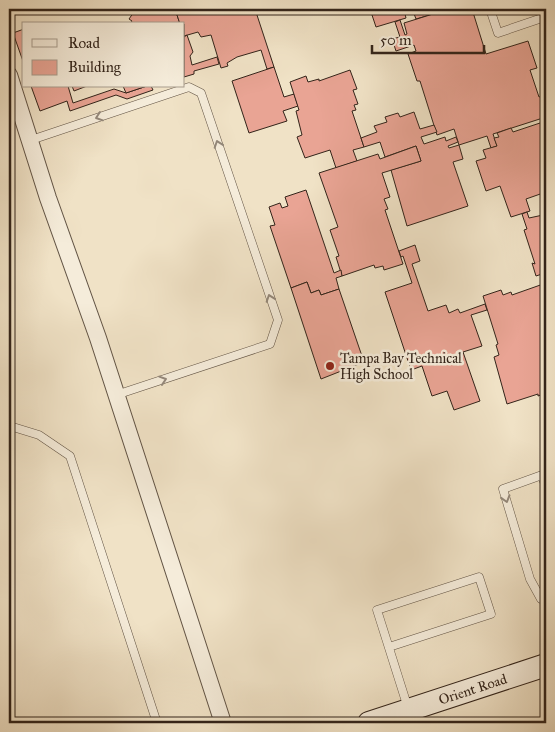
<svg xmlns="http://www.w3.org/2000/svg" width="555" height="732" viewBox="0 0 555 732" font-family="'IM FELL Great Primer',serif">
<rect width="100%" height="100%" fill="#f0e2c6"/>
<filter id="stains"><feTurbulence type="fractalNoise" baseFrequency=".004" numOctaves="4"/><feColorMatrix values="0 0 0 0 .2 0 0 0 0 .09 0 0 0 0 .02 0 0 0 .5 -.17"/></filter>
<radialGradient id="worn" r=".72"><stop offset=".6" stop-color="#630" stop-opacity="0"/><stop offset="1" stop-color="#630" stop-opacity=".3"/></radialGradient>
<g fill="#e9a494" stroke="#33241a">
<path d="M136,9H189L176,12L180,24H130L132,21L129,19Z"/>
<path d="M189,9H255L274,67L267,69L261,50L237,57L227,63L228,66L221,68L211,35L201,37L198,32L184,36V24H180L176,12Z"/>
<path d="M370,9H428L430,15L416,19L413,11L405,14L406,18L376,27Z"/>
<path d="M449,9H472L486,54L528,41L537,68L530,70L539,97L546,95V117L493,134L497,146L491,148L487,136L459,145L454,129L437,135L420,81H417L408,54L416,51L414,45L396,51L392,39L400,37L395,22L400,20L405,35L407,34L404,23Z"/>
<path d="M24,29V64L13,33Z"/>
<path d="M187,35L193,52L190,56L192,65L217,57L219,64L194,71V74L184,77V37Z"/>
<path d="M274,67L284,97L294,94L298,106L283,111L287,121L249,133L232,81Z"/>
<path d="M350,70L357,89L353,90L358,104L354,105L356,110L352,111L364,147L353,150L357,161L336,168L330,150L305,158L297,137L302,135L296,111L299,110L290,82L306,76L308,82L319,79V81Z"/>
<path d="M31,86H68L73,103L114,89L126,93L147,86H151L153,90L127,99L116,95L70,111L67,101L40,111Z"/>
<path d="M72,86H87L74,91Z"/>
<path d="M123,86H147L126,93Z"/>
<path d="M414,112L420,129L434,125L437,132L421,137L424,144L445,137L446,141L456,137L458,142L448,146L449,148L459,145L463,159L453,162L468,206L407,226L391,170L421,161L416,146L385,157L380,142L364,147L361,138L377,132L374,126L387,122L385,117L398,113L400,117Z"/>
<path d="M546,121V192L526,199L530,211L511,217L500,186L486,191L476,161L486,158L483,150L497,146L494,138L499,137L497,133L511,128L513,132Z"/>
<path d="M416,146L421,161L382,173L390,197L384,199L388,209L385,210L403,264L384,270L383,266L375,268L374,265L342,276L336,257L339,256L330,230L338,227L319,173L378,154L380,159Z"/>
<path d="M306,190L334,273L341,270L342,276L336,278L339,289L321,295L319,290L311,293L307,282L291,288L270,226L275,225L269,207L280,203L282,208L288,206L285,197Z"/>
<path d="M527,212L529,218L543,215L546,222L545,284L542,274L536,276L532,263L535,264L524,230L527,229L522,214Z"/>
<path d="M415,245L420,261L412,264L428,311L446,305L449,313L458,309L460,313L485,304L487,310L471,315L482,346L463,352L480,401L454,410L447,391L432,396L422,366L411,370L385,292L412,283L403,256L401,257L399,251Z"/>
<path d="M307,282L311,293L319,290L321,295L339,289L364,362L321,379L291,288Z"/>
<path d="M546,283V303L544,304L546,311V393L538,396V394L507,404L494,357L499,355L496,345L498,344L483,296L501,290L503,295L511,292L512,295Z"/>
</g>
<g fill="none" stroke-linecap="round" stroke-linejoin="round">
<defs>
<g id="lane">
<path d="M490,9L498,33L545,17"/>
<path d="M31,140L189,87L201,93L278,320L270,344L116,395"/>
<path d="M9,429L13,427L39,435L70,456L157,723"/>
<path d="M546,488L542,475L503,489L530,579L541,599L546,600"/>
<path d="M389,647L491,614L479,577L377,610L408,708"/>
</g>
<path id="street" d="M9,75L48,198L98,338L223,723"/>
<g id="secondary">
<path id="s1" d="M369,723L546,665"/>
</g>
</defs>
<use href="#lane" stroke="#625445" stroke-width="9"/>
<use href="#street" stroke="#625445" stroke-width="18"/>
<use href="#secondary" stroke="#33241a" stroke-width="24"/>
<use href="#lane" stroke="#f5ecda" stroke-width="8"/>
<use href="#street" stroke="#f5ecda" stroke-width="16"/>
<use href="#secondary" stroke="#f5ecda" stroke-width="22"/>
</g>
<defs><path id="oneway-chevron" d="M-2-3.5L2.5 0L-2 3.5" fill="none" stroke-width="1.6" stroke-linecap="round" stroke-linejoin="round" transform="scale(1.25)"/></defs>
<g stroke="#94887a">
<use href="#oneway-chevron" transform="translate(99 117) rotate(161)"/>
<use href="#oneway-chevron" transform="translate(218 144) rotate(-109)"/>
<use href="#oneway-chevron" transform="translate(270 298) rotate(-109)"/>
<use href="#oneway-chevron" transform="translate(163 380) rotate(-18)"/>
<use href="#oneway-chevron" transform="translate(506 499) rotate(73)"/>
</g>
<circle fill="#8f2418" stroke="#f5ecda" stroke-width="2" cx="330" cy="366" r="5"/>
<g text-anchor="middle" stroke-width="5" stroke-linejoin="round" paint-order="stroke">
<g font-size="14" fill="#33241a" stroke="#f5ecda" text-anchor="start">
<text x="340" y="363">Tampa Bay Technical<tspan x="340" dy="16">High School</tspan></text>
</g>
<g font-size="14" fill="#33241a" stroke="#f5ecda">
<text dy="5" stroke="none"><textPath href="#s1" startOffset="109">Orient Road</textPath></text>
</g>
</g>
<rect width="555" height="732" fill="none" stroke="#f0e2c6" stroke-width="30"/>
<rect x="10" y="10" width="535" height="712" fill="none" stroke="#33241a" stroke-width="2.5"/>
<rect x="15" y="15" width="525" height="702" fill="none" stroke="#33241a"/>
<rect x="22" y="22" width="162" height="65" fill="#f5ecda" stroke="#a79c8d"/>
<rect x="32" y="39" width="25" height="8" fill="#f5ecda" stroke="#a79c8d"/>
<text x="68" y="48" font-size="15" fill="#33241a">Road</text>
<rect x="32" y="60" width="25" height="15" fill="#e9a494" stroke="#a79c8d"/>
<text x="68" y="72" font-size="15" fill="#33241a">Building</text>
<path d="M372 45v8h112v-8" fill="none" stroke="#33241a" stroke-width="2.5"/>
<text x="380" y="45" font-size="15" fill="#33241a" stroke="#f5ecda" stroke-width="4" paint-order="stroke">50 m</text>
<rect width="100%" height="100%" filter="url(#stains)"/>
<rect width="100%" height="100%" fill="url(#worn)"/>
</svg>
